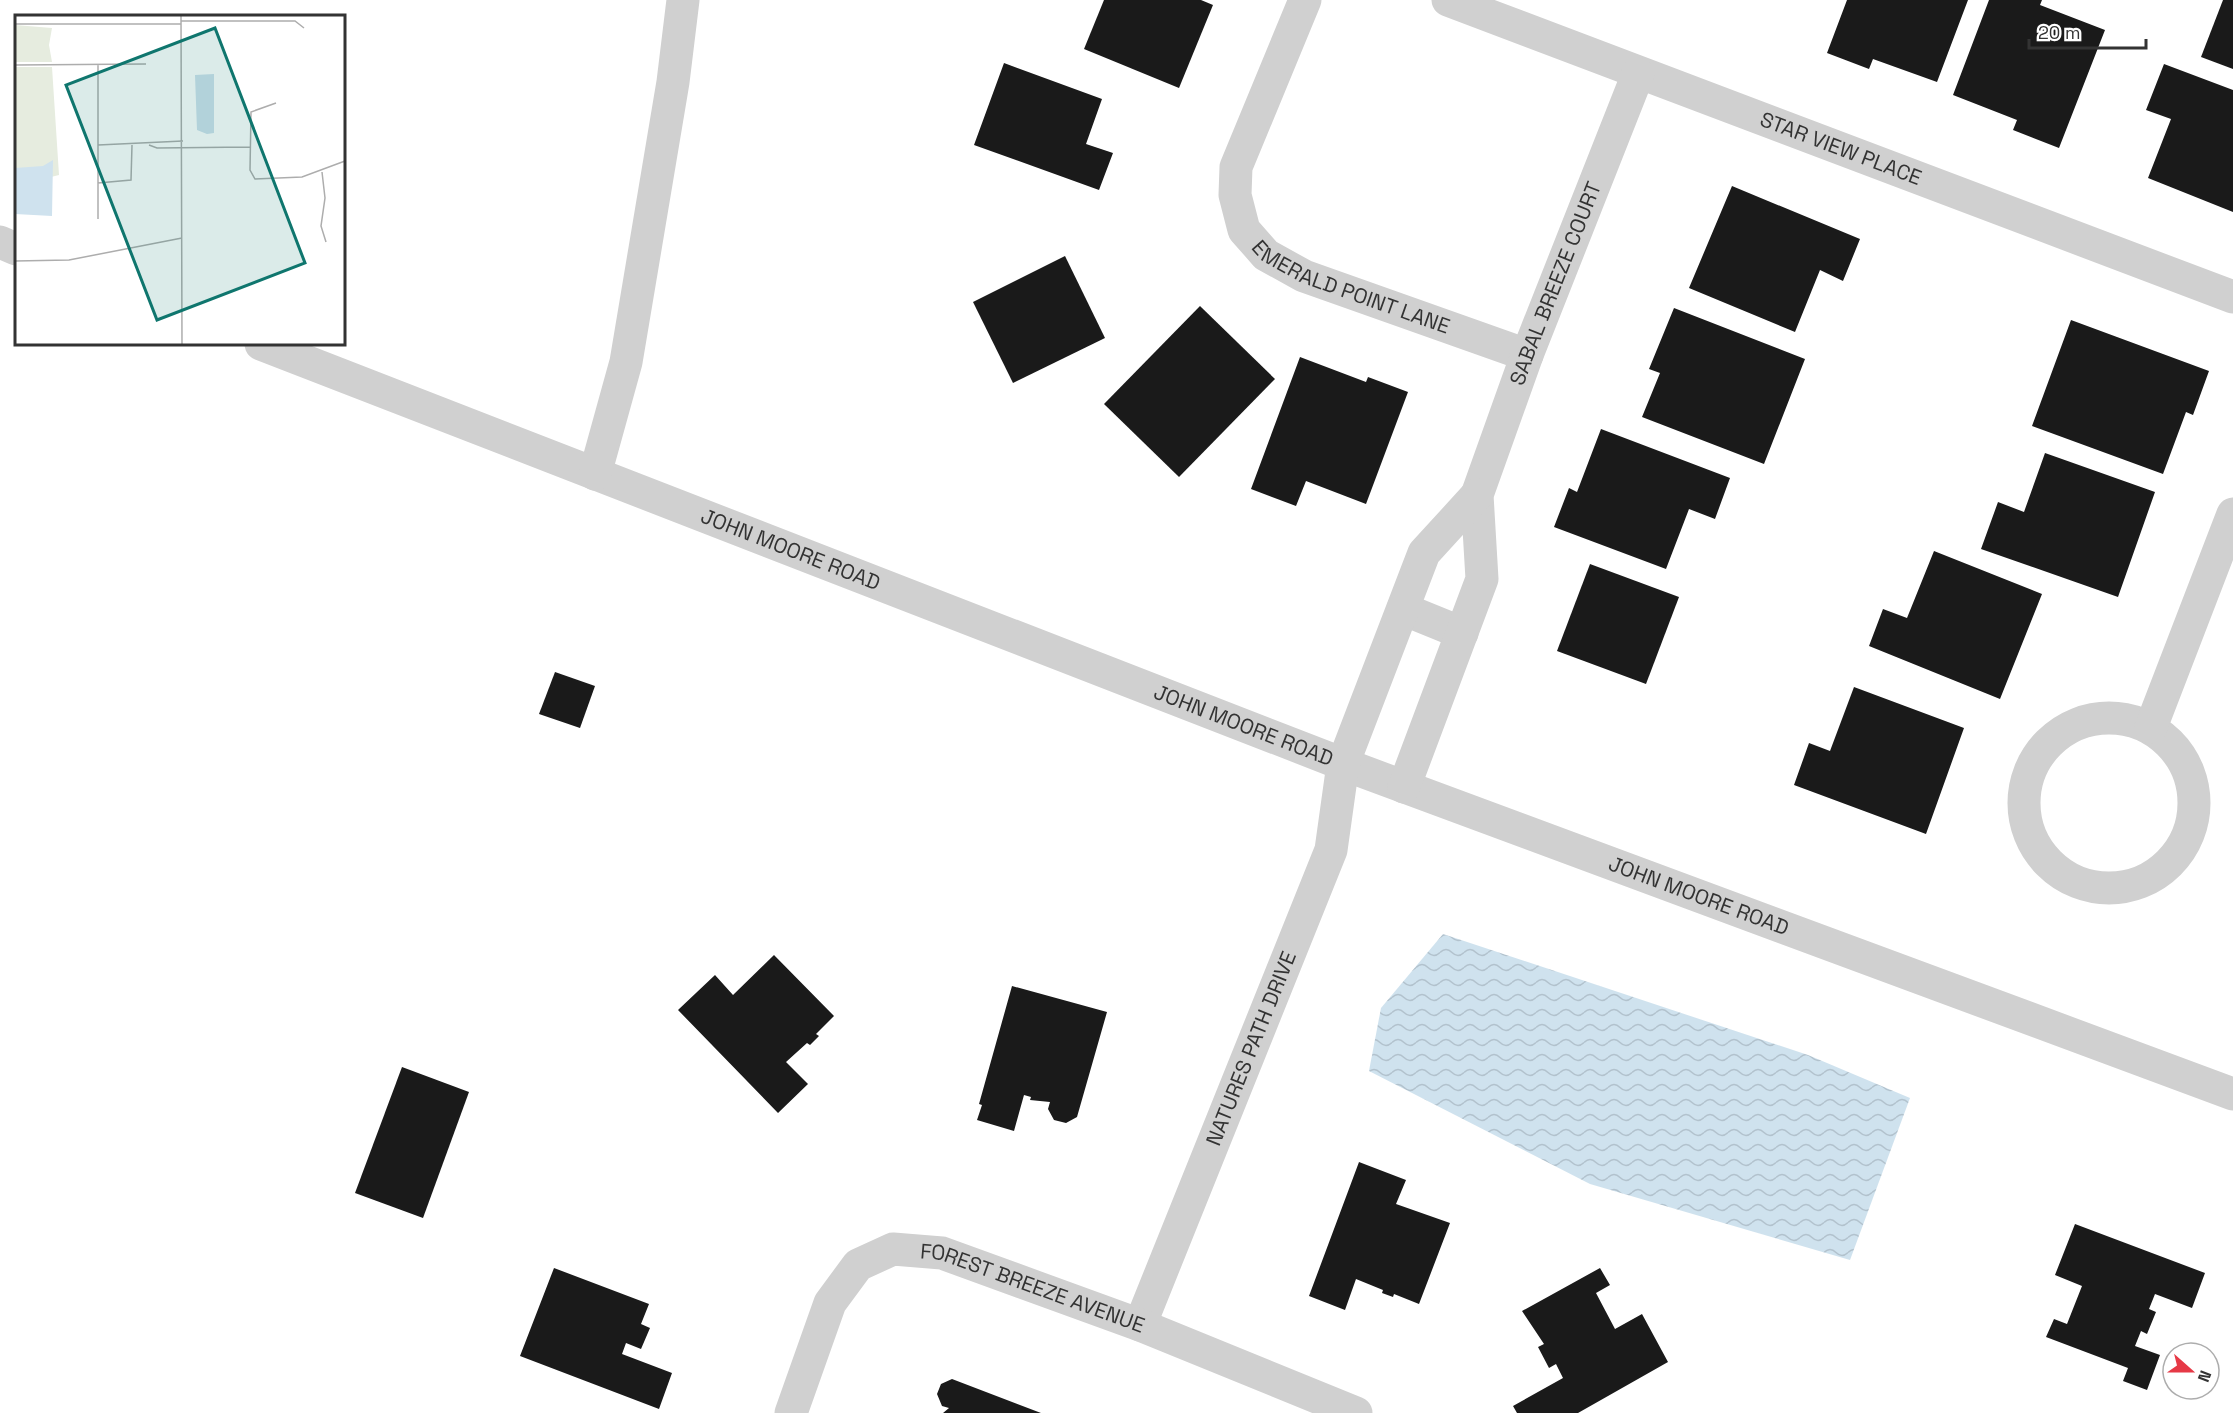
<svg xmlns="http://www.w3.org/2000/svg" width="2233" height="1413" viewBox="0 0 2233 1413" font-family="'Space Grotesk',sans-serif">
<defs>
<pattern id="water-waves" width="16" height="10" patternUnits="userSpaceOnUse" patternTransform="scale(1.5)"><rect width="16" height="10" fill="#cfe2ee"/><path d="M0 5q4-4 8 0t8 0" fill="none" stroke="#b2c2cd"/></pattern>
</defs>
<rect width="100%" height="100%" fill="#fff"/>
<path fill="url(#water-waves)" d="M1443,934L1808,1055L1910,1098L1850,1260L1590,1184L1369,1071L1381,1008Z"/>
<g fill="#1a1a1a">
<path d="M1104,0H1201L1213,5L1179,88L1084,49Z"/>
<path d="M1847,0H1968L1937,82L1873,59L1869,69L1827,53Z"/>
<path d="M1989,0H2042L2040,5L2105,30L2059,148L2013,130L2017,120L1953,95Z"/>
<path d="M2223,0H2233V69L2201,57Z"/>
<path d="M1004,63L1102,99L1086,144L1113,153L1099,190L974,145Z"/>
<path d="M2164,64L2233,90V212L2148,178L2171,119L2146,110Z"/>
<path d="M1732,186L1860,239L1843,281L1820,270L1795,332L1689,288Z"/>
<path d="M1065,256L1105,338L1013,383L973,302Z"/>
<path d="M1200,306L1275,379L1179,477L1104,404Z"/>
<path d="M1674,308L1805,359L1764,464L1642,417L1660,373L1649,369Z"/>
<path d="M2071,320L2209,371L2193,415L2186,412L2163,474L2032,426Z"/>
<path d="M1300,357L1366,382L1368,377L1408,392L1366,504L1306,481L1296,506L1251,489Z"/>
<path d="M1601,429L1730,478L1715,519L1689,509L1666,569L1554,527L1569,488L1577,492Z"/>
<path d="M2045,453L2155,492L2118,597L1981,549L1998,502L2024,512Z"/>
<path d="M1934,551L2042,594L2000,699L1869,646L1883,609L1907,618Z"/>
<path d="M1590,564L1679,597L1646,684L1557,651Z"/>
<path d="M555,672L595,686L580,728L539,714Z"/>
<path d="M1854,687L1964,728L1926,834L1794,785L1809,743L1830,751Z"/>
<path d="M774,955L834,1016L816,1034L819,1036L810,1045L807,1043L786,1062L808,1084L778,1113L678,1010L715,975L733,995Z"/>
<path d="M1012,986L1107,1012L1077,1117L1066,1123L1054,1120L1048,1109L1050,1102L1030,1100L1031,1097L1024,1095L1014,1131L977,1120L982,1105L979,1104Z"/>
<path d="M402,1067L469,1092L423,1218L355,1193Z"/>
<path d="M1359,1162L1406,1180L1396,1204L1450,1223L1419,1304L1394,1294L1393,1297L1382,1293L1383,1290L1356,1279L1345,1310L1309,1296Z"/>
<path d="M2075,1224L2205,1273L2192,1308L2155,1294L2149,1309L2156,1312L2147,1334L2141,1331L2135,1346L2160,1355L2147,1390L2123,1381L2128,1368L2046,1337L2054,1319L2067,1324L2082,1286L2055,1275Z"/>
<path d="M554,1268L649,1304L641,1324L650,1328L641,1349L626,1343L622,1354L672,1373L659,1409L520,1356Z"/>
<path d="M1600,1268L1610,1285L1596,1293L1615,1329L1642,1314L1668,1362L1578,1413H1517L1513,1406L1563,1378L1556,1364L1549,1368L1538,1347L1544,1344L1522,1311Z"/>
<path d="M952,1379L1041,1413H943L949,1408L942,1406L937,1394L941,1384Z"/>
</g>
<g fill="none" stroke-linecap="round" stroke-linejoin="round">
<g stroke="#d0d0d0" stroke-width="33">
<path id="s1" d="M1305,0L1236,167L1235,195L1244,230L1266,255L1304,276L1527,355"/>
<path id="s2" d="M1448,0L2233,297"/>
<path d="M0,242L16,249"/>
<path id="s3" d="M261,344L1343,764L2233,1094"/>
<path d="M595,474L626,362L673,82L683,0"/>
<path d="M1403,609L1462,633"/>
<circle cx="2109" cy="803" r="85"/>
<path d="M2151,727L2233,514"/>
<path id="s4" d="M1404,787L1482,579L1477,495L1527,355L1638,74"/>
<path id="s5" d="M1140,1325L1331,850L1343,764L1424,553L1477,495"/>
<path id="s6" d="M791,1413L830,1303L858,1265L893,1249L942,1253L1140,1325L1356,1413"/>
</g>
</g>
<g text-anchor="middle" stroke-width="6" stroke-linejoin="round" paint-order="stroke">
<g font-size="21" fill="#333" stroke="#fff">
<text dy="7" stroke="none"><textPath href="#s2" startOffset="420">STAR VIEW PLACE</textPath></text>
<text dy="7" stroke="none"><textPath href="#s1" startOffset="369">EMERALD POINT LANE</textPath></text>
<text dy="7" stroke="none"><textPath href="#s4" startOffset="532">SABAL BREEZE COURT</textPath></text>
<text dy="7" stroke="none"><textPath href="#s3" startOffset="568">JOHN MOORE ROAD</textPath></text>
<text dy="7" stroke="none"><textPath href="#s3" startOffset="1054">JOHN MOORE ROAD</textPath></text>
<text dy="7" stroke="none"><textPath href="#s3" startOffset="1540">JOHN MOORE ROAD</textPath></text>
<text dy="7" stroke="none"><textPath href="#s5" startOffset="298">NATURES PATH DRIVE</textPath></text>
<text dy="7" stroke="none"><textPath href="#s6" startOffset="348">FOREST BREEZE AVENUE</textPath></text>
</g>
</g>
<g transform="translate(15 15)">
<rect width="330" height="330" fill="#fff"/>
<path d="M0,10L37,13L34,30L37,47H0ZM0,52H37L44,160L0,171Z" fill="#e6ecdf"/>
<path d="M199,59V118L192,119L182,115L180,60ZM38,145L37,201L0,199V153L28,151Z" fill="#cfe2ee"/>
<path fill="none" stroke="#adadad" stroke-width="1.5" d="M166,1L167,329M166,6H280L289,13M0,9H166M83,49V204M0,50L131,49M261,88L236,97L235,155L240,164L287,162L330,146M83,130L168,126M134,130L142,133L235,132M307,157L310,183L306,211L311,227M83,168L116,165L117,130M0,246L54,245L167,223"/>
<path fill="#0f766e" fill-opacity="0.15" stroke="#0f766e" stroke-width="3" d="M200,13L290,248L142,305L51,70Z"/>
<rect width="330" height="330" fill="none" stroke="#333" stroke-width="3"/>
</g>
<g transform="translate(2191 1371) rotate(111)"><circle r="28" fill="#ffffff" stroke="#adadad" stroke-width="1.5"/>
<path d="M0-4.5L10 22L0 15L-10 22Z" fill="#e63946"/>
<text y="-9" font-size="16" font-weight="bold" text-anchor="middle" fill="#333333">N</text>
</g>
<path d="M2029 39v9h117v-9" fill="none" stroke="#333333" stroke-width="3"/>
<text x="2038" y="39" font-size="18" fill="#333333" stroke="#ffffff" stroke-width="4.5" paint-order="stroke">20 m</text>
</svg>
